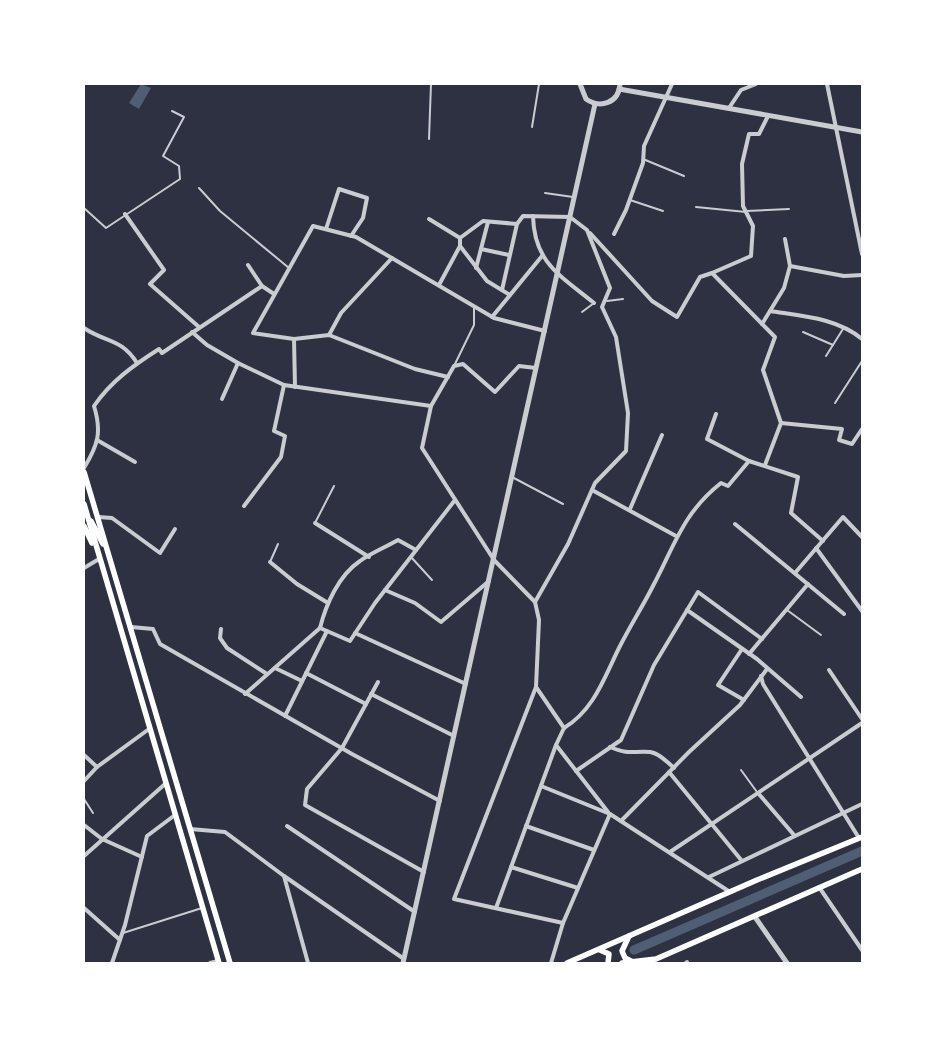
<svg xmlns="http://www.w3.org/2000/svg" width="946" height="1047" viewBox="0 0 946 1047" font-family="'PT Sans Narrow',sans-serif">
<rect width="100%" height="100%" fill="#2d3142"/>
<path fill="#4f5d75" d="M141,84L151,88L139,109L129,103Z"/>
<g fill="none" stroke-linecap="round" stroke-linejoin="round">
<path stroke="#4f5d75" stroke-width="9" d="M634,950L862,851"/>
<g stroke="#caccd0" stroke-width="2">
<path d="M532,127L539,84"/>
<path d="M429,139L431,84"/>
<path d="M643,159L684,176"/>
<path d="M199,188L220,211L289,268"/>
<path d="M545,193L573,197"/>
<path d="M630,200L663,211"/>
<path d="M696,207L746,212"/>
<path d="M84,208L106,228L180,179L179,166L163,156L184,117L172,111"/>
<path d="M746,211L789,209"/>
<path d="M607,301L623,299"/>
<path d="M582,312L594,303"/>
<path d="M803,332L833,345"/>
<path d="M826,356L843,329"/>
<path d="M454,366L474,325V308"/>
<path d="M835,403L862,361"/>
<path d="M512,477L563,504"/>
<path d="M315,523L334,486"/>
<path d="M411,557L432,580"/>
<path d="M270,562L278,544"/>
<path d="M787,610L821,635"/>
<path d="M741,770L757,792"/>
<path d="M84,799L93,813"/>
<path d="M123,933L202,908"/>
</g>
<g stroke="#caccd0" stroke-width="4">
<path d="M827,84L862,254"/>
<path d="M729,108L741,90L756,84"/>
<path d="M125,214L164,270L150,284L199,327"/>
<path d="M533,216C534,263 561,276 594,303"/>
<path d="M429,219L460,238"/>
<path d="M326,229L339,189L367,198L363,218L351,236"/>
<path d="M590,233L652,301L677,317L700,277L712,273"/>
<path d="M614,234L626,210L643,163L644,146L672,84"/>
<path d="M460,238L483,221L517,224L523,216L570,217L587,230L610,288L602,307L616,337L628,413L626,451L595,483L568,544L535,602"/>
<path d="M460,246L487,281L510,295"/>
<path d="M481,249L509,255"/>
<path d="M248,265L262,286L274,294"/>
<path d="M790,266L844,276L862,275"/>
<path d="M476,268L488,222"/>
<path d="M439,285L460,246V238"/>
<path d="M502,290L517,224"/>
<path d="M770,311C802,316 837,318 862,339"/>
<path d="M492,317L542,256"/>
<path d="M762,324L784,288L790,266L785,239"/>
<path d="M84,328C106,343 121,338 137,363"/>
<path d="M192,332L207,345L238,363L284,385L431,406"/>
<path d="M329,335L341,313L392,258"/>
<path d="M294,339L295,387"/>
<path d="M536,368L519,366L495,392L463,364L454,366L431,406L422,448L494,560L535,602L539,620L536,687L564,728"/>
<path d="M448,377L415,369L329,335L294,339L253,333L313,226L356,237L494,318L545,331"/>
<path d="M222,399L238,363"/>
<path d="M716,414L707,439L749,461L798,477L791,513L823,541"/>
<path d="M781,423L842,429L839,440L852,444L862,429"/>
<path d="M97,440L135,462"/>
<path d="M765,465L781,423L763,370L775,337L712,273L751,256L753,226L743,206L742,164L749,134H759L768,116"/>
<path d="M84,468C98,445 102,432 94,406C111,381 134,365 159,349L162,353L262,286"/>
<path d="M592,490L676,536"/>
<path d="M244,506L281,457L285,436L274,431L284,385"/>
<path d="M630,509L662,435"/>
<path d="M98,517L112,518L160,553L175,529"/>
<path d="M315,523L369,557"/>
<path d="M735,524L844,614"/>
<path d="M816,548L862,611"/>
<path d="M270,562L297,584L328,603"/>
<path d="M84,568L99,559"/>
<path d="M795,573L843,517L862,537"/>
<path d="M385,590L415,603L441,622L489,581"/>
<path d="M687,610L757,659L801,697"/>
<path d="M131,627L153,629L160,644L352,754L440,801"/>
<path d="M320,628L350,641L375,603L455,500"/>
<path d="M320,628C326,604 339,575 360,561C371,553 386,547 398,540L416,550"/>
<path d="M221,629L220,638L227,648L267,674"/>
<path d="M355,633L466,684"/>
<path d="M742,649L718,685L744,700"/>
<path d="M749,654L808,584"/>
<path d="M275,668L302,681"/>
<path d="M829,670L862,719"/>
<path d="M306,673L366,704"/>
<path d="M761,676L763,684L859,838"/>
<path d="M378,682L342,748L307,789L305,805L424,872"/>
<path d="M536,687L454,899L563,923"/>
<path d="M245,694L320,628"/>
<path d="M371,694L454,736"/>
<path d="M285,716L327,631"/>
<path d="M564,728C594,710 604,678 619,648C630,626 643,606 654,584C675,544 684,512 721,483L728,486L749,461"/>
<path d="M556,745L608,812"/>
<path d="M610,747C630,755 631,751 650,752C659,753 667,762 674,768"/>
<path d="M84,755L97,767"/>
<path d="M576,771L621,740L654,665L698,592L762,639"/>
<path d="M669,772L742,861"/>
<path d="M84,781L97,767L149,729"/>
<path d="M541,786L610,814L730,892"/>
<path d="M758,793L794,835"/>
<path d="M621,821L689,752L740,705L767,669"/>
<path d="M84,825L102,839L142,857"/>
<path d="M287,826L415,912"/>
<path d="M526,826L594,850"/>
<path d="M190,829L225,832L284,876L404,959"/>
<path d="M670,852L862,723"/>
<path d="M84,856L165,784"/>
<path d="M511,867L578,888"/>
<path d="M284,876L308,963"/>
<path d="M709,877L862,804"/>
<path d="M819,887L862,950"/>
<path d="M84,908L120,940"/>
<path d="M496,908L556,745L564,728"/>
<path d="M112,963L125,925L147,836L175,815"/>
<path d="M210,963L218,961"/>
<path d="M551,963L563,923L610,814"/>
<path d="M686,963L687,962"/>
</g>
<g stroke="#caccd0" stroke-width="5">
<path d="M580,84L586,99C600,109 619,103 620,84"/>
<path d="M619,89L862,132"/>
<path d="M755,917L787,963"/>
<path d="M403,963L595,104"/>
</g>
<g stroke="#fff" stroke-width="5.5">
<path d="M84,472L230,963"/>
<path d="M84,504L219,963"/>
<path d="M91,521L103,544"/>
<path d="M84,526L92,543"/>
<path d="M629,936L622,951L625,958L633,962"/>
<path d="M600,950L609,954L608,963"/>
<path d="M567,963L757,880L862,837"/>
<path d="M622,963L656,959L862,869"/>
</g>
</g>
<rect width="946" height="1047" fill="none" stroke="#ffffff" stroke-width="170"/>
</svg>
